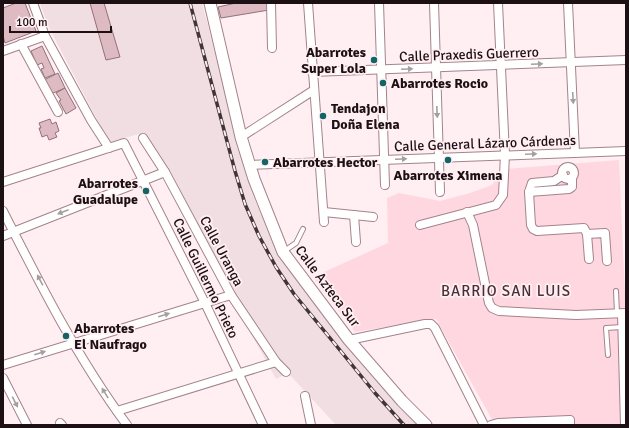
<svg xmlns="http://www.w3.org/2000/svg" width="629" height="428" viewBox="0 0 629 428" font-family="Signika,sans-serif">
<rect width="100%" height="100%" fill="#ffeff3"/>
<path fill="#f1dee2" d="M40,3H202L252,193L277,250L425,425H336L288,373L276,379L232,299L221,285L165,168L143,133L109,142L48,26Z"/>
<path fill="#ffd7e0" d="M619,160L626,317V425H495L436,319L355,332L313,277L388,243L387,198L399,193L440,201L470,193L492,185L504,169Z"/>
<g fill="#debac2" stroke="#92727a">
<path d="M16,3H25L36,31L5,43L3,36V8Z"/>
<path d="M90,3H104L120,57L106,60Z"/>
<path d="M236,3H269V10L221,18L218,7Z"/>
<path d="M42,46L55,74L45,78L41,69L44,68L42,63L37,65L31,51Z"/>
<path d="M58,73L65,88L51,94L44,80Z"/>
<path d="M65,88L76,108L66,114L59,101L61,100L56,93Z"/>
<path d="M50,119L52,124L56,122L59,131L55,133L57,137L49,140L47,135L42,137L39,128H41L39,123Z"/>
</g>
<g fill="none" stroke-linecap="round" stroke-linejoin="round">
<defs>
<g id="lane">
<path d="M283,252L296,243L303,229"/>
<path d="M616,291L617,313"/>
<path d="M608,355L606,328L622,327"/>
</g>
<g id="street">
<path d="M33,3L45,36L91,120L109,148"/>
<path d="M271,3L272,48"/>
<path d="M308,3L324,222"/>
<path d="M379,3L385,185"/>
<path d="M434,3L440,192"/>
<path d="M568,3L575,153"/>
<path d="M21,44L58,112"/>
<path d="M3,51L45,36"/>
<path d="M312,72L626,60"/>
<path d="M241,137L314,90"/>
<path d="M143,138L165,172L231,295L276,362L286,372"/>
<path d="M250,165L626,151"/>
<circle cx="568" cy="173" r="6"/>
<path d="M563,175L554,181L532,183L529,192L531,225L533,229L537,231L584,228L587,234L589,259"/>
<path d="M3,182L124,143L205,303L263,425"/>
<path d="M529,192L569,189L572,187V178"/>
<path d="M3,211C40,284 78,359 127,425"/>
<path d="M324,212L373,217"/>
<path d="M467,212L473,225L489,303L492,308L499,311L576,315L626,313"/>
<path d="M354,215L356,242"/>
<path d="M420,225L496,205L503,195L505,155L498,3"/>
<path d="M587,234L605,233L607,261"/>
<path d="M3,236L165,172"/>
<path d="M622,314L625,425"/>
<path d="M349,340L425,324H431L435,328L484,425"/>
<path d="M3,365L231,295"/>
<path d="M3,378L27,425"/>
<path d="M305,396L311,425"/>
<path d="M117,411L276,362"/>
<path d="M60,423L62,425"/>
<path d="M491,425L498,423L570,420V425"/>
</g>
<path id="secondary" d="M210,3L241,137L254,179L283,252L349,340L402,401L426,425"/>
</defs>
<use href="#lane" stroke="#a4838b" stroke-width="6"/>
<use href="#street" stroke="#a4838b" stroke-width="10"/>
<use href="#secondary" stroke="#a4838b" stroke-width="13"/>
<use href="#lane" stroke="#fff" stroke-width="4"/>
<use href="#street" stroke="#fff" stroke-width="8"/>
<use href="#secondary" stroke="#fff" stroke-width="11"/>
<defs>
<path id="rail" d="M190,3L235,171L245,204L259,236L276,267L294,294L375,393L404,425"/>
</defs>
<use href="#rail" stroke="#423438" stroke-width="3.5"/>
<use href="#rail" stroke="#ffeff3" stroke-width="2" stroke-dasharray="6" stroke-linecap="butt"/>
</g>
<defs><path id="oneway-solid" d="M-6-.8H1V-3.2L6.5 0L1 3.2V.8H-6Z"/></defs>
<g fill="#a59fa1">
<use href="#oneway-solid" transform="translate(537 64) rotate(-2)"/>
<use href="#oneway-solid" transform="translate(407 69) rotate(-3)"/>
<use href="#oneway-solid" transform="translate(573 98) rotate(87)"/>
<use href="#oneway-solid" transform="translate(437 112) rotate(88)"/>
<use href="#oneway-solid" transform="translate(531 154) rotate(-2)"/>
<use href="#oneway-solid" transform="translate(401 159) rotate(-2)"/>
<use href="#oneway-solid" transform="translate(63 212) rotate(159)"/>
<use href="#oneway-solid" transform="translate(40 280) rotate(-118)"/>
<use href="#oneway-solid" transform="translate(164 315) rotate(-17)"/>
<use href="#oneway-solid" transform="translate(40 353) rotate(-18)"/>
<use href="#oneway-solid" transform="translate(105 393) rotate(-122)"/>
<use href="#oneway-solid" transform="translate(15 402) rotate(63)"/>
</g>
<g fill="#146466" stroke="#ffeff3" stroke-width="1.5">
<circle cx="374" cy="60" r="4"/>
<circle cx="383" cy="83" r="4"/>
<circle cx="323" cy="116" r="4"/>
<circle cx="448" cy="160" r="4"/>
<circle cx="265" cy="162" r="4"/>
<circle cx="146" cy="191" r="4"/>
<circle cx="66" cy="336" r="4"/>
</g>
<g text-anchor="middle" stroke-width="3.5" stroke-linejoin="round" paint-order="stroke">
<g font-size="14" font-weight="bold" fill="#1d1014" stroke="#ffeff3" text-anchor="start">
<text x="366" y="57" text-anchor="end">Abarrotes<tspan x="366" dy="16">Super Lola</tspan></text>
<text x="391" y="88">Abarrotes Rocio</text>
<text x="331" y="113">Tendajon<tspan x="331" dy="16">Doña Elena</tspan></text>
<text x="273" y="167">Abarrotes Hector</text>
<text x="448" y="180" text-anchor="middle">Abarrotes Ximena</text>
<text x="138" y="188" text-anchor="end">Abarrotes<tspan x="138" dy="16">Guadalupe</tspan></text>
<text x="74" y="333">Abarrotes<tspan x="74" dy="16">El Naufrago</tspan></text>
</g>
<g font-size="14" fill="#1d1014" stroke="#ffeff3">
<text transform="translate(469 54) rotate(-2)" y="5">Calle Praxedis Guerrero</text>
<text transform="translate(485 143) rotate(-2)" y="5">Calle General Lázaro Cárdenas</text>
<text transform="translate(222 251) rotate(62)" y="5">Calle Uranga</text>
<text transform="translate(206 278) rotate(64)" y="5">Calle Guillermo Prieto</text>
<text transform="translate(328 286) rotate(53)" y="5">Calle Azteca Sur</text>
</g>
<g font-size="15" letter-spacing="1" fill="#4a2e36" stroke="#ffeff3">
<text x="506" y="296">BARRIO SAN LUIS</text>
</g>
</g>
<rect width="629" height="428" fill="none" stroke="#1d1014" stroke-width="8"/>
<path d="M10 26v6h101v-6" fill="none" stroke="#1d1014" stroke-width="2"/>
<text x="16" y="26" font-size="12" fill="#1d1014" stroke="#ffeff3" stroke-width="3" paint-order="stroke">100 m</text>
</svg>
